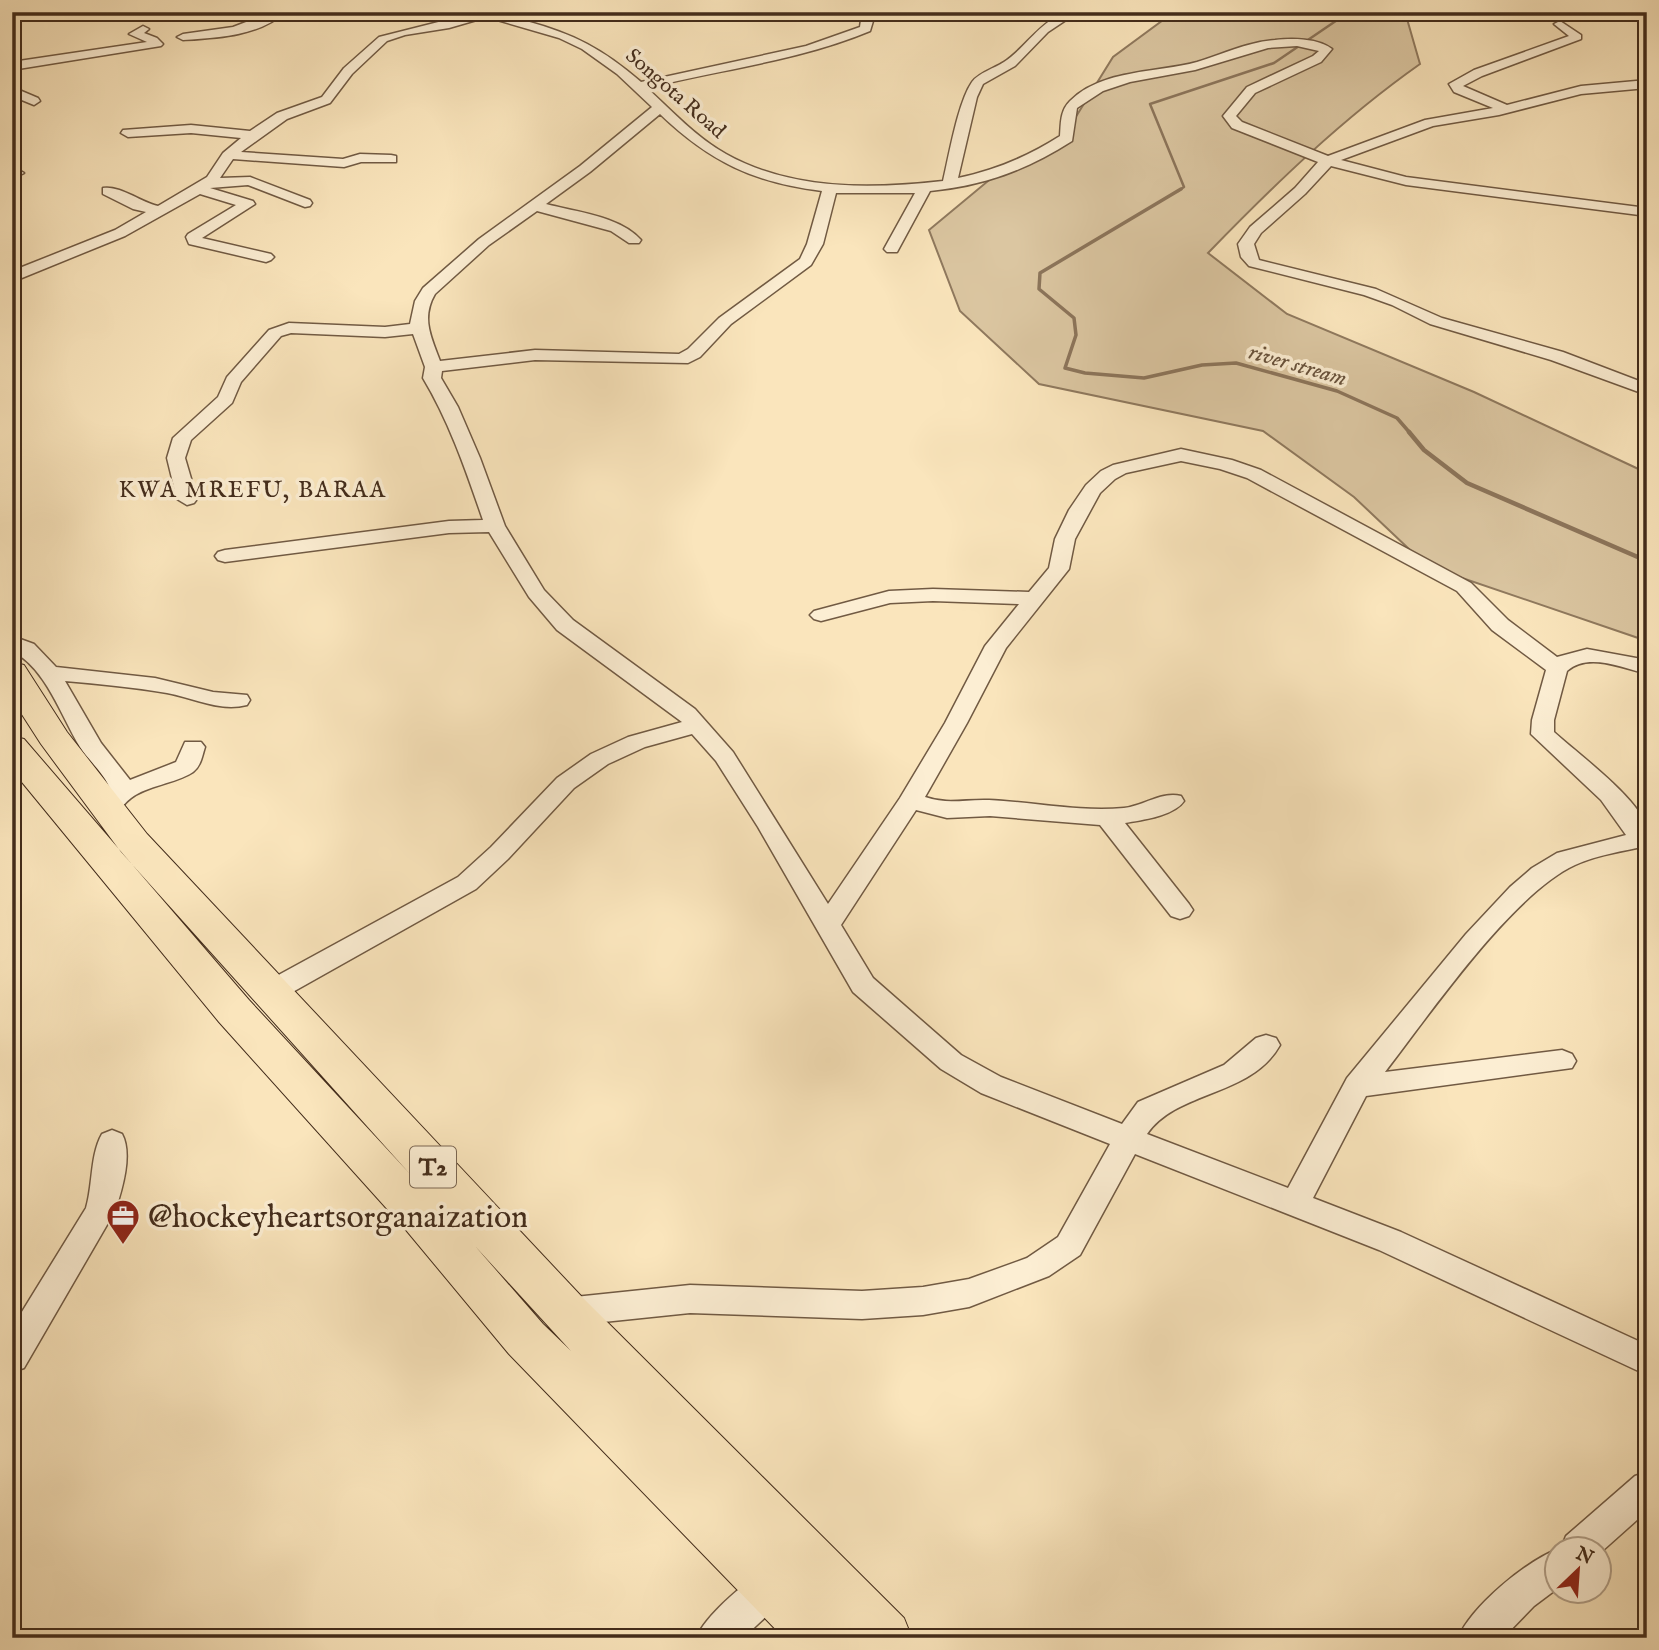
<svg xmlns="http://www.w3.org/2000/svg" width="1659" height="1650" viewBox="0 0 1659 1650" font-family="'IM FELL English',serif">
<rect width="100%" height="100%" fill="#fae5bc"/>
<filter id="stains"><feTurbulence type="fractalNoise" baseFrequency=".00286" numOctaves="4"/><feColorMatrix values="0 0 0 0 .2 0 0 0 0 .09 0 0 0 0 .02 0 0 0 .5 -.17"/></filter>
<radialGradient id="worn" r=".72"><stop offset=".6" stop-color="#630" stop-opacity="0"/><stop offset="1" stop-color="#630" stop-opacity=".3"/></radialGradient>
<path fill="#dbc6a1" stroke="#8f795e" stroke-width="2" d="M1174,12H1405L1420,64C1342,119 1274,185 1208,253L1287,314L1474,392L1647,473V641L1427,566L1354,497L1263,431L1039,384L960,311L929,230L1000,171L1059,144L1113,57Z"/>
<g fill="none" stroke-linecap="round" stroke-linejoin="round">
<path stroke="#8c755b" stroke-width="2.5" d="M1178,191L1184,187L1150,104L1274,63L1349,12"/>
<path stroke="#8c755b" stroke-width="3.5" d="M1181,189L1040,273L1039,289L1074,318L1076,335L1065,368L1085,373L1144,378L1202,365L1236,363L1337,391L1397,418L1410,433"/>
<path stroke="#8c755b" stroke-width="4.5" d="M1409,432L1424,450L1467,483L1647,561"/>
<defs>
<g id="minor">
<path d="M272,12H285C260,36 216,38 183,40L177,37L183,34L233,27Z"/>
<path d="M478,12C495,12 509,16 526,21C574,34 603,49 641,82L806,46L860,27L861,20L870,12H882L873,21L870,31C798,61 722,69 647,88C672,111 697,138 726,154C792,191 871,189 943,181C949,156 958,102 972,82C978,73 995,68 1004,62C1030,45 1044,12 1078,12L1048,32L1015,66L983,84L977,97L958,178C996,170 1027,157 1060,136C1061,123 1060,111 1070,101C1102,69 1157,73 1197,62C1223,54 1248,42 1275,40C1292,38 1318,38 1332,49L1321,62L1255,93L1236,116L1242,122L1328,156L1425,120L1493,108L1454,92L1449,84L1474,70L1569,36L1554,24L1560,21L1581,35V39L1482,76L1463,86L1507,105L1581,86L1647,80V88L1581,94L1499,115L1433,126L1341,160L1406,177L1647,208V216L1406,185L1331,166L1305,194L1261,233L1254,244L1259,260L1376,289L1442,318L1563,352L1647,384V395L1551,360L1430,324L1392,305L1364,295L1249,266L1241,257L1238,244L1250,227L1295,188L1318,162L1232,128L1223,116L1247,87L1313,56L1319,51L1297,46L1268,48L1195,70L1130,82L1103,91L1077,108L1072,141C1027,170 983,186 930,191L897,252H887L884,249L915,193H836L823,244L811,265L731,324L700,357L688,363L535,360L442,371L441,378L458,407L480,458L505,526L544,590L573,620L695,709L733,752L828,904L900,798L945,723L985,646L1019,604L933,601L890,603L821,621L814,619L810,615L814,611L889,591L933,589L1029,592L1049,568L1055,539L1069,510L1086,485L1101,471L1113,465L1181,449L1232,460L1261,470L1471,583L1508,620L1557,657L1587,649L1647,660V674C1623,668 1588,652 1567,671L1554,720V732C1577,753 1641,800 1647,829C1648,834 1647,841 1647,846C1623,851 1597,855 1575,865C1512,894 1429,1015 1385,1072L1562,1050L1572,1054L1576,1061L1572,1068L1366,1096L1313,1198L1401,1232L1647,1345V1375L1379,1250L1135,1154L1080,1255L1049,1276L969,1307L923,1315L862,1319L690,1313L565,1326L554,1322L549,1312L554,1302L565,1298L690,1285L862,1291L923,1287L969,1279L1027,1258L1058,1237L1110,1144L981,1093L941,1069L853,992L758,827L716,761L692,734L645,747L608,764L574,788L508,859L476,889L282,998L272,1001L262,998L258,991L262,984L458,877L491,847L557,778L591,754L628,737L682,722L557,630L529,597L489,532L449,533L225,562L218,560L215,556L218,552L225,550L449,521L483,520C466,471 450,423 423,378L425,367L413,334L385,337L291,333L281,336L241,382L232,403L191,440L185,458L197,499L194,503L187,505L177,499L167,458L173,438L218,397L227,377L269,330L289,323L385,327L410,324L415,301L423,288L479,239L580,166L652,107L617,74L582,49L559,38L487,17L449,28L405,35L387,41L352,74L330,103L287,119L241,152L343,159L360,154L391,155L396,156V162H361L344,167L233,159L220,178L250,177L310,200L312,203L310,206L305,207L248,185L210,188L253,201L255,204L202,238L271,254L274,257L271,260L266,262L189,244L186,237L188,234L236,205L200,194L125,236L12,282V271L115,230L146,212L133,209L103,194V188C119,185 141,202 158,206L207,177L223,153L241,138L191,133L128,137L121,133L123,130L191,125L250,131L277,113L322,97L344,68L379,37ZM660,114C709,161 754,183 822,191L807,244L800,259L719,318L688,349L679,354L535,350L440,361C431,337 421,318 435,294L489,245L537,211L611,231L629,243H639L641,240C620,216 576,212 546,204L590,172ZM1181,461L1220,469L1247,478L1457,591L1492,630L1546,670L1532,720L1531,734L1601,800L1626,835L1557,853L1532,868L1510,887L1466,934L1347,1078L1288,1188L1147,1134C1177,1090 1251,1097 1280,1045L1276,1038L1266,1035L1256,1038L1224,1065L1138,1102L1122,1124L1001,1077L961,1055L873,978L841,925L916,810L947,818L990,816L1100,825L1171,916L1180,919L1189,916L1193,910L1189,904L1125,823C1142,820 1174,816 1184,801L1181,796C1162,791 1143,806 1124,808C1078,812 1034,802 989,800C965,799 948,805 925,797L967,723L1006,648L1069,569L1075,539L1100,493L1115,479L1126,473Z"/>
<path d="M143,26L149,29L144,33L157,38L163,44L161,46L12,70V62L147,42L129,34Z"/>
<path d="M12,87L38,98L40,101L34,105L12,96Z"/>
<path d="M17,169L24,173L12,179V170Z"/>
<path d="M12,636L34,644L56,667L155,678L213,692L247,695L250,700L247,705C219,712 195,698 167,693C133,687 99,684 65,681L101,743L130,780L176,762L185,742H201L205,747C202,756 201,766 193,772C175,784 148,785 131,798C118,808 118,819 99,814L96,809L111,791C105,774 90,762 80,747C61,716 46,668 12,651Z"/>
<path d="M112,1130L122,1134C133,1154 122,1190 115,1211L24,1368L12,1372V1328L86,1208C93,1185 90,1155 102,1134Z"/>
<path d="M1647,1472V1511L1600,1553V1548H1561L1566,1536L1635,1476Z"/>
<path d="M1558,1549V1588L1534,1606L1503,1638H1458C1472,1606 1525,1562 1558,1549Z"/>
<path d="M772,1568L785,1573L790,1586L785,1599L743,1638H696C706,1615 749,1577 772,1568Z"/>
</g>
<path id="highway" d="M12,662L24,665L67,732L147,834L582,1297L904,1618L912,1638H784L509,1354L406,1230L219,1022L12,770V736L24,739L249,1000L410,1174L121,852L41,744L12,699ZM475,1246L571,1351L543,1324Z"/>
</defs>
<use href="#minor" stroke="#715a43" stroke-width="3"/>
<use href="#highway" stroke="#432c1b" stroke-width="2"/>
<use href="#minor" fill="#fceed3" fill-rule="evenodd"/>
<use href="#highway" fill="#fae5bc" fill-rule="evenodd"/>
</g>
<defs>
<symbol id="office-pin" viewBox="-11 -11 22 30"><path d="M0 17L-7.5 6A9.5 9.5 0 1 1 7.5 6Z" fill="#8f2418" stroke="#fceed3"/><path d="M-6-3h4V-5.5h4V-3h4V5H-6ZM-1-4.5V-3h2v-1.5ZM-6 0V1H6V0Z" fill="#fff"/></symbol>
</defs>
<g fill-rule="evenodd">
<use href="#office-pin" x="104" y="1197" width="38" height="52"/>
</g>
<g text-anchor="middle" stroke-width="7" stroke-linejoin="round" paint-order="stroke">
<g font-size="21" fill="#432c1b" stroke="#fceed3">
<text transform="translate(676 93) rotate(41)" y="7">Songota Road</text>
</g>
<g font-size="23" font-style="italic" fill="#67513b" stroke="#fceed3">
<text transform="translate(1298 364) rotate(16)" y="8">river stream</text>
</g>
<g font-size="23" letter-spacing="2" fill="#432c1b" stroke="#fceed3">
<text x="253" y="497">KWA MREFU, BARAA</text>
</g>
<rect fill="#fceed3" stroke="#7a6652" stroke-width="2" x="410" y="1146.5" width="46" height="41" rx="5"/>
<g font-size="24" font-weight="bold" fill="#432c1b">
<text x="433" y="1175">T2</text>
</g>
<g font-size="32" fill="#432c1b" stroke="#fceed3" text-anchor="start">
<text x="148" y="1227">@hockeyheartsorganaization</text>
</g>
</g>
<rect width="1659" height="1650" fill="none" stroke="#fae5bc" stroke-width="42"/>
<rect x="14" y="14" width="1631" height="1622" fill="none" stroke="#432c1b" stroke-width="3.5"/>
<rect x="21" y="21" width="1617" height="1608" fill="none" stroke="#432c1b" stroke-width="2"/>
<g transform="translate(1578 1570) rotate(25)"><circle r="33" fill="#fceed3" stroke="#b2a089" stroke-width="2"/>
<path d="M0-5L12 26L0 18L-12 26Z" fill="#8f2418"/>
<text y="-10" font-size="19" font-weight="bold" text-anchor="middle" fill="#432c1b">N</text>
</g>
<rect width="100%" height="100%" filter="url(#stains)"/>
<rect width="100%" height="100%" fill="url(#worn)"/>
</svg>
